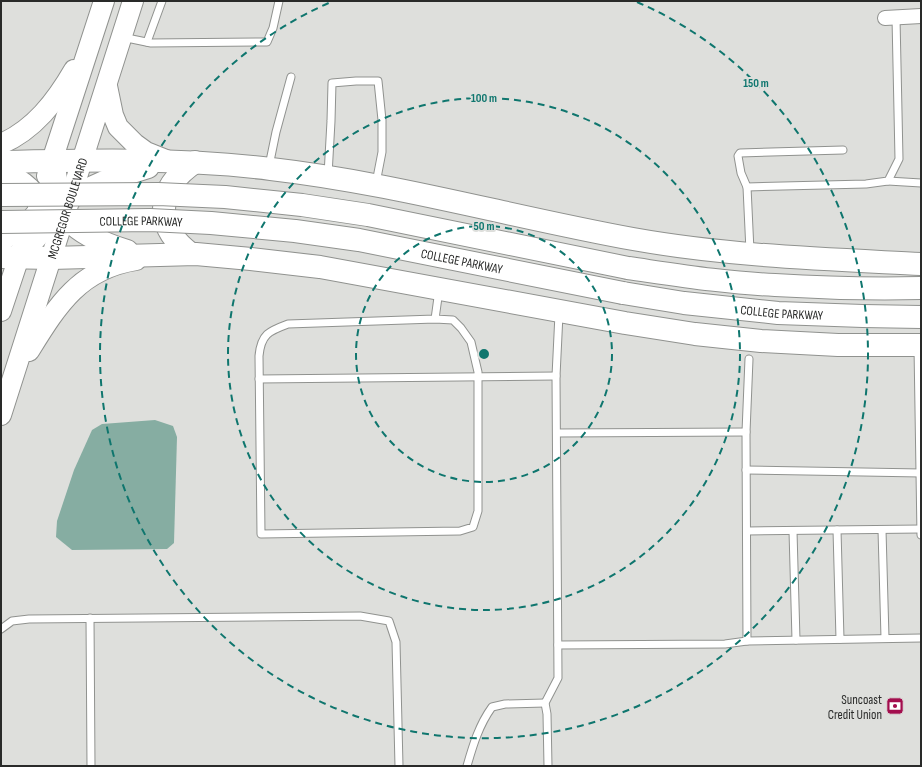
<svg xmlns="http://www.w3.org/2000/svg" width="922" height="767" viewBox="0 0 922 767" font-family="'Sofia Sans Condensed',sans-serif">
<rect width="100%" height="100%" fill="#dedfdc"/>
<path fill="#86ada2" d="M155,420L173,426L177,437L174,543L167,549L72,550L56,537L57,521L74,470L92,430L102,424Z"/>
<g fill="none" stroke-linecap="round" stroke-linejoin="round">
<defs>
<g id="service">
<path d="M122,37L151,43L267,42L273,28L279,1"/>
<path d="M147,42L162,1"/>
<path d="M269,166L276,132L291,77"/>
<path d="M328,175L331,121L332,83L356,81H378L382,120V152L376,183"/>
<path d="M888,181L921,183"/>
<path d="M747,187L866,184L888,181L899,159L896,18"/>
<path d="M750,251L747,187L741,173L738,156L740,153L843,150"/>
<path d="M435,319L453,320L461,328L471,342L478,372V511L473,527L460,531L261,534L259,356C261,334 269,331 288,324L435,319L439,290"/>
<path d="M918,347L921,535"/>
<path d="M259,379L556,376"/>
<path d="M557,433L746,432"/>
<path d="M746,470L921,473"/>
<path d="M837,530L840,639"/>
<path d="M882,530L885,638"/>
<path d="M747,531L921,529"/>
<path d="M793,531L796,640"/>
<path d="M90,618L91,766"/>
<path d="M1,629L12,621L29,619L360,616L389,621L396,642L399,766"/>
<path d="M747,641L746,432L749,359"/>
<path d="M558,645L725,644L747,641L921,638"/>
<path d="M467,766C473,745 479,725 492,707L505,704L545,703"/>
<path d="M548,766L547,714L545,703L558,678L556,376L559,314"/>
</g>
<path id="minor" d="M885,18L921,16"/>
<g id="secondary">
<path d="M107,86L113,115L118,127L135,144L146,152L166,160"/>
<path d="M1,144C34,130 56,101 74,70"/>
<path d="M47,176L104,1"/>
<path d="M1,311L24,242"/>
<path d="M29,351C57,306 79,269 136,260"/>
<path id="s1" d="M1,415L133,1"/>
</g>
<g id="primary">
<path d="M53,161C56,176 57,193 61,207C68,230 107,245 127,251"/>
<path d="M1,162C91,160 182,158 271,169C393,183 512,217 633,239C728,256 825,259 921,264"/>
<path d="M1,171C17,178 36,190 40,208"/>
<path d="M1,240L31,221L37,214"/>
<path d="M191,254C153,226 156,188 195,162"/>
<path d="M1,257L51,258L196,254L251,259L320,267L625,323L695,334L761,341L838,345H921"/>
<path d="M18,258L71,197L113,178L148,167"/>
<path d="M628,268C677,275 726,283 775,285C824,288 873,289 921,288"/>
<path id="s2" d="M623,293L684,303L778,313L863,316L921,317"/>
</g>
</defs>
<use href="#service" stroke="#90928f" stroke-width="9"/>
<use href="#minor" stroke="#90928f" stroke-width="16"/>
<use href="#secondary" stroke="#90928f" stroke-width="22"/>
<use href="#primary" stroke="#90928f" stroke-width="24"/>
<use href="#service" stroke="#fff" stroke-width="7"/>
<use href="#minor" stroke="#fff" stroke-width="14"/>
<use href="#secondary" stroke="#fff" stroke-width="20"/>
<use href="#primary" stroke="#fff" stroke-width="22"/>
<defs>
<g id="primary-bridge">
<path d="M1,195L158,194L225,197L302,205L368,215L628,268"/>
<path id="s3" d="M1,222L150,220L211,223L295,231L359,240L623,293"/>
</g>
</defs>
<use href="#primary-bridge" stroke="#90928f" stroke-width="24" stroke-linecap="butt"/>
<use href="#primary-bridge" stroke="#fff" stroke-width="22"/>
</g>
<g fill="none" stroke="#0f766e" stroke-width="2" stroke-dasharray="7 5">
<circle cx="484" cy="354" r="128"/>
<circle cx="484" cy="354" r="256"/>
<path d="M637 2A384 384 0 1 1 331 2"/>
</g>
<defs>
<symbol id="bank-square" viewBox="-11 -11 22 22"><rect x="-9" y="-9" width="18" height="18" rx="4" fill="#a30e4e" stroke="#dedfdc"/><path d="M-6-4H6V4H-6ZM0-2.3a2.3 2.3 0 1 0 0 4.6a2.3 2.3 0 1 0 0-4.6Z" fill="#fff"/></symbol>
</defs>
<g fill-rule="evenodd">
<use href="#bank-square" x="885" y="696" width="20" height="20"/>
</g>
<g text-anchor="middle" stroke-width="4" stroke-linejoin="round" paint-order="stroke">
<g font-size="13" fill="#292a29" stroke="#dedfdc">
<text dy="5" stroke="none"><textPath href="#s1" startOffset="217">MCGREGOR BOULEVARD</textPath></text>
<text dy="5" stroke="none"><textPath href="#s3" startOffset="140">COLLEGE PARKWAY</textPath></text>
<text dy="5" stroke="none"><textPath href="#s3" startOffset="464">COLLEGE PARKWAY</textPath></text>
<text dy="5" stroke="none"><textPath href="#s2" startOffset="160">COLLEGE PARKWAY</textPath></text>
</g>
<g font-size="13" fill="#292a29" stroke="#dedfdc" text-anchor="end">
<text x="882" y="704">Suncoast<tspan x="882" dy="15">Credit Union</tspan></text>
</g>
</g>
<circle cx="484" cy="354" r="6" fill="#0f766e" stroke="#dedfdc" stroke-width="2"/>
<g font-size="12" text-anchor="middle" font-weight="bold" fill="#0f766e" stroke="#dedfdc" stroke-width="4" stroke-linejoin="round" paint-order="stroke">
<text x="756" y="87">150 m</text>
<text x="484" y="102">100 m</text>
<text x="484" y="230">50 m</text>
</g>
<rect width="922" height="767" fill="none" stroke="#292a29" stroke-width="4"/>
</svg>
